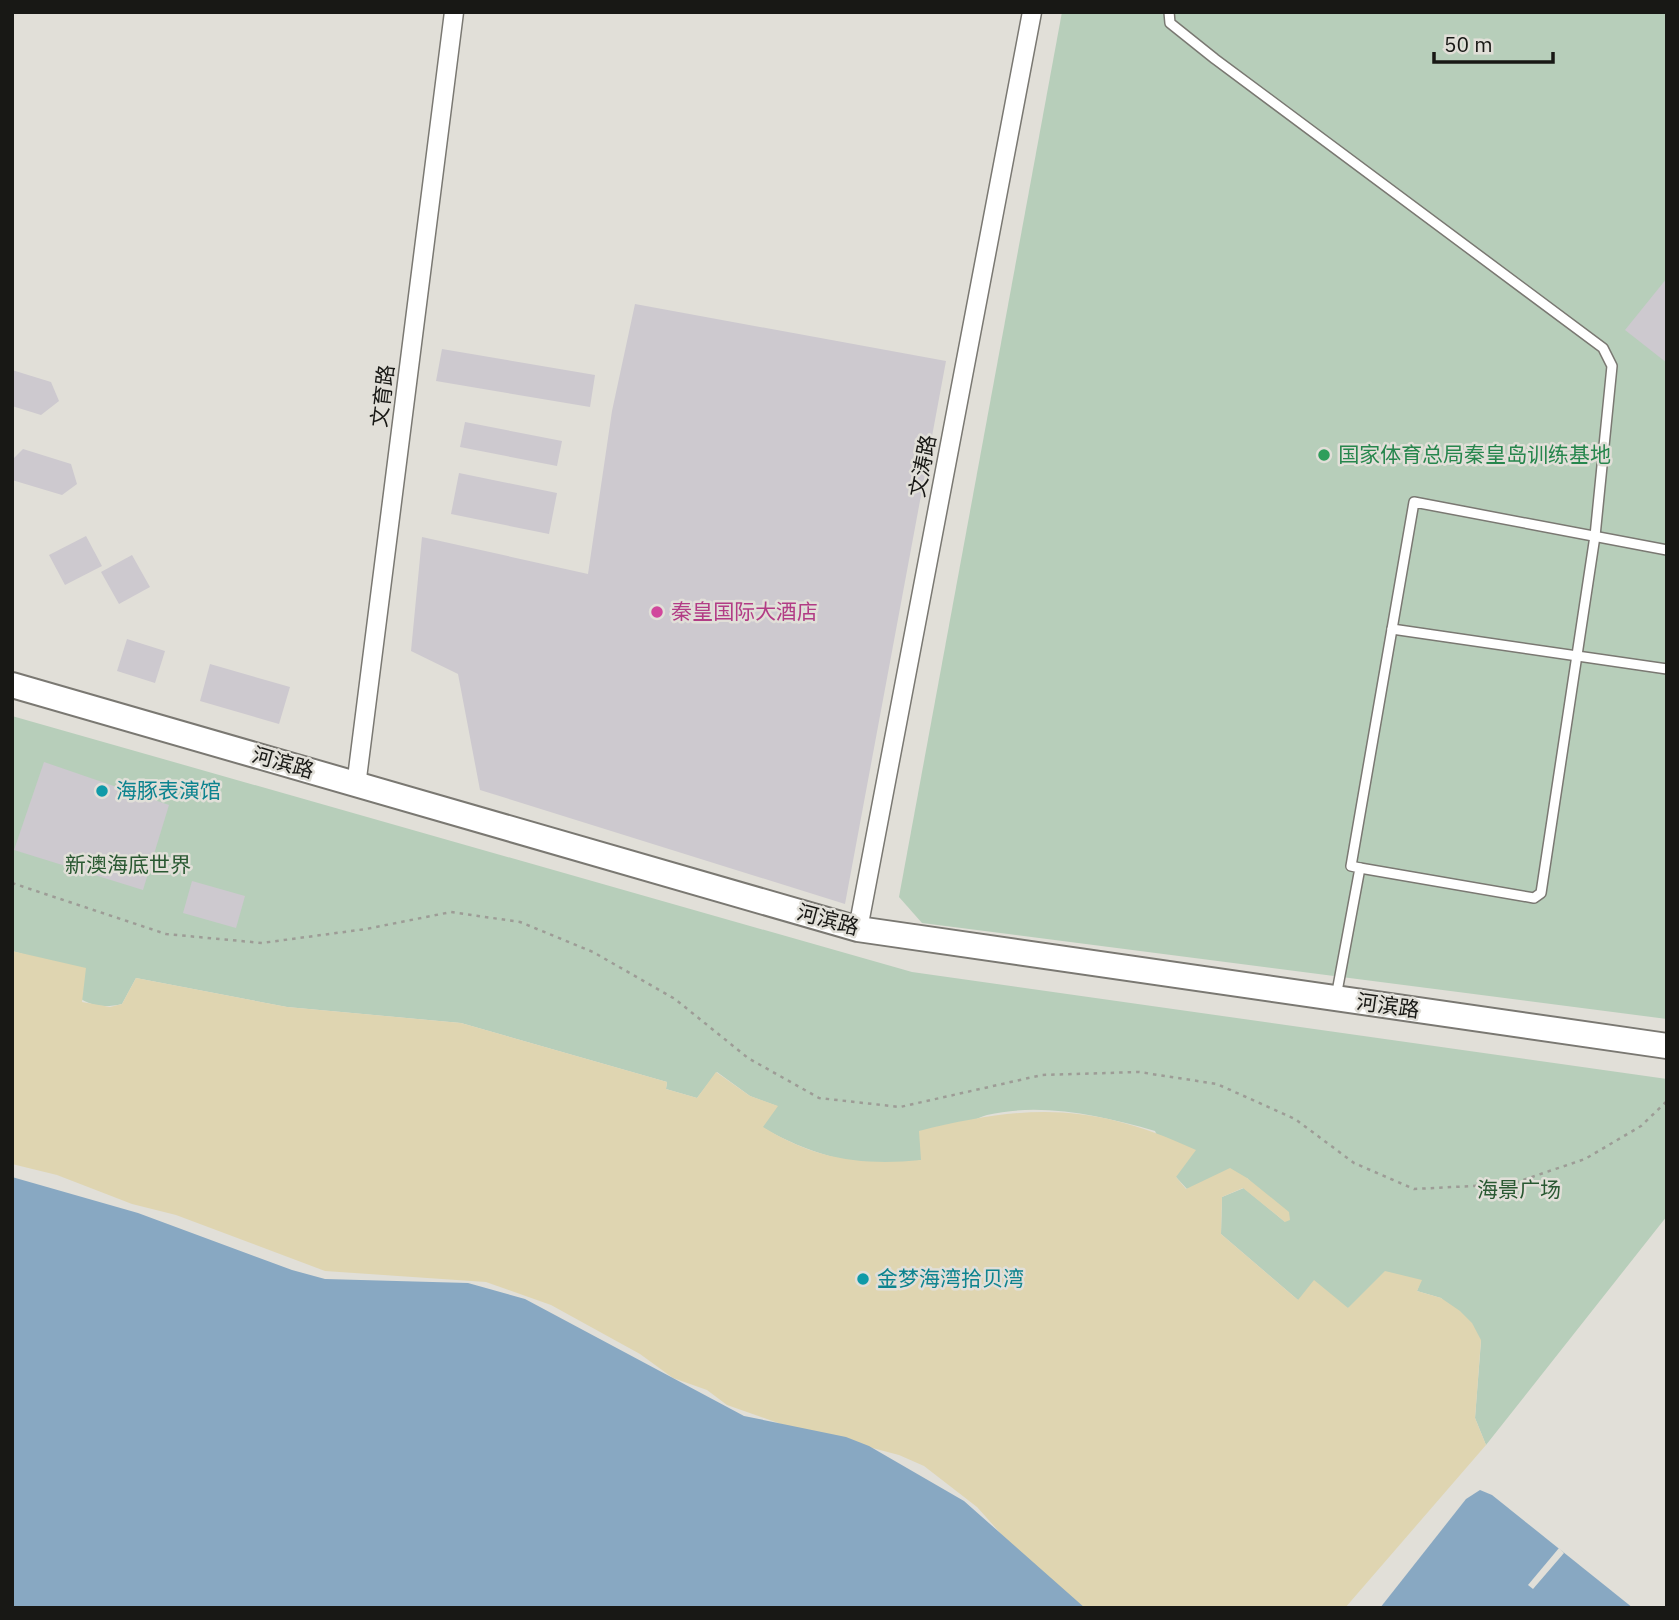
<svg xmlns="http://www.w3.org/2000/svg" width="1679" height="1620" viewBox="0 0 1679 1620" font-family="'IBM Plex Sans','Noto Sans SC',sans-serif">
<rect width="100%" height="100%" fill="#e1dfd8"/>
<g fill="#b7ceba">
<path d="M1062,12H1667V1019L922,923L899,897Z"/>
<path d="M12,716L912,972L1667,1079V1216L1486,1445L1475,1418L1481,1341L1441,1298L1417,1291L1421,1280L1348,1308L1298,1300L1221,1234L1222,1197L1244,1188L1285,1222L1247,1178L1187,1189L1176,1177L1155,1131C1102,1116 1042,1102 987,1115C962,1121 945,1152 921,1160C873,1175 803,1152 762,1127L777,1106L750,1096L717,1072L697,1098L666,1089L667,1082L461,1023L287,1007L136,978L122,1004C74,1015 68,978 34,958C28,955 19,953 12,951Z"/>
</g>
<path fill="#dfd5b1" d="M12,951L86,968L82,1002L110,1007L122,1004L136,978L287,1007L461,1023L667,1082L666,1089L697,1098L716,1072L750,1096L778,1106L763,1127C814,1159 862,1166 921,1160L919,1131C1028,1104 1092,1102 1196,1150L1176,1177L1186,1189L1230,1168L1247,1178L1289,1212L1290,1220L1285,1222L1243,1188L1222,1197L1221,1234L1298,1300L1314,1280L1348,1308L1385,1271L1422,1280L1417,1291L1441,1298L1460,1311L1472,1323L1481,1340L1475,1418L1486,1445L1345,1608H1081L1027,1563L977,1507L924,1466L899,1455L781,1424L727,1405L707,1390L673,1378L640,1354L551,1305L486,1282L325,1271L176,1215L132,1204L57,1175L12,1164Z"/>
<g fill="#88a8c2">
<path d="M12,1177L138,1213L292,1270L325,1279L468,1283L525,1299L744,1416L846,1437L869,1446L964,1501L1085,1608H12Z"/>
<path d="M1480,1490L1492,1495L1633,1608H1380L1466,1499Z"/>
</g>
<path fill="#e1dfd8" d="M1559,1548L1564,1553L1533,1589L1528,1585Z"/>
<g fill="#cdc9cf">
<path d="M1667,278V363L1625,330Z"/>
<path d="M635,304L946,361L845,904L480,790L458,674L411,651L422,537L588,574L612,411Z"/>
<path d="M442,349L595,375L590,407L436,381Z"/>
<path d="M12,370L51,382L59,401L41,415L12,406Z"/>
<path d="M465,422L562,441L557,466L460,447Z"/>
<path d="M23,449L71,464L77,484L62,495L12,480V460Z"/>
<path d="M459,473L557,493L549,534L451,514Z"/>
<path d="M86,536L102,566L65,585L49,555Z"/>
<path d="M132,555L150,587L119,604L101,572Z"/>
<path d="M127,639L165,651L155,683L117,671Z"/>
<path d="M210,664L290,687L279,724L200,701Z"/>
<path d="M44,762L169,805L143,890L14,850Z"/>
<path d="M192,881L245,896L236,928L183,913Z"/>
</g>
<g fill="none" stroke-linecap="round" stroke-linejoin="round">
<defs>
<g id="lane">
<path d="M1169,12L1170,23L1215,59L1603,348L1612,366L1595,536L1541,893L1534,898L1360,868"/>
<path d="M1392,629L1667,669"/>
<path d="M1336,997L1360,868L1351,866L1414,502L1667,550"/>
</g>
<g id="street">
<path d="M356,786L454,12"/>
<path d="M858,929L1032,12"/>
</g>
<path id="secondary" d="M12,685L858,929L1667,1046"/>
</defs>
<use href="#lane" stroke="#7a7872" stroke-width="12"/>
<use href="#street" stroke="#7a7872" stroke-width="21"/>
<use href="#secondary" stroke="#7a7872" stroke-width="28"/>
<path stroke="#9d9c96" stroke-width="2.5" stroke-dasharray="3.5 5" stroke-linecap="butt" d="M12,883L166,934L262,943L366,929L451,912L520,922L593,952L675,999L748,1058L819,1098L900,1107L1042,1075L1139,1072L1217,1084L1295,1119L1354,1163L1414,1189L1511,1184L1585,1159L1641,1126L1667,1101"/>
<use href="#lane" stroke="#fff" stroke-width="9"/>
<use href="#street" stroke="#fff" stroke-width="18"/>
<use href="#secondary" stroke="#fff" stroke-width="24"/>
</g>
<circle fill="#2e9e5b" stroke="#e1dfd8" stroke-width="2.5" cx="1324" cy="455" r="7"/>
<circle fill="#d1479c" stroke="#e1dfd8" stroke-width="2.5" cx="657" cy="612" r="7"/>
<g fill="#0f9aa8" stroke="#e1dfd8" stroke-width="2.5">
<circle cx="102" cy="791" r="7"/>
<circle cx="863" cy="1279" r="7"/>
</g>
<g text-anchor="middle" stroke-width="5" stroke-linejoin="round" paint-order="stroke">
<g font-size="21" fill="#181815" stroke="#e1dfd8">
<text transform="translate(383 396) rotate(-83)" y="7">文育路</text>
<text transform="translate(923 466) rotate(-79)" y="7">文涛路</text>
<text transform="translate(283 763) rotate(16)" y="7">河滨路</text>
<text transform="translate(828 920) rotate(15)" y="7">河滨路</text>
<text transform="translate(1388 1006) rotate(8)" y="7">河滨路</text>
</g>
<g font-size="21" fill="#27864d" stroke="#e1dfd8" text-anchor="start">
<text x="1338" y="462">国家体育总局秦皇岛训练基地</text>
</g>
<g font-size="21" fill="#b23c85" stroke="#e1dfd8" text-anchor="start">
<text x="671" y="619">秦皇国际大酒店</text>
</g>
<g font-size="21" fill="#0d838f" stroke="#e1dfd8" text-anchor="start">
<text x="116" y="798">海豚表演馆</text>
<text x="877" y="1286">金梦海湾拾贝湾</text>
</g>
<g font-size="21" fill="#295831" stroke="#e1dfd8">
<text x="128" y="872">新澳海底世界</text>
<text x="1519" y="1197">海景广场</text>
</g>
</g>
<rect width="1679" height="1620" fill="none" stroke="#181815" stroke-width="28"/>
<path d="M1434 52v10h119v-10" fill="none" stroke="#181815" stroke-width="3.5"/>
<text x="1444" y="52" font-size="21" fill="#181815" stroke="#e1dfd8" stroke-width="5" paint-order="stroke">50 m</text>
</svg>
